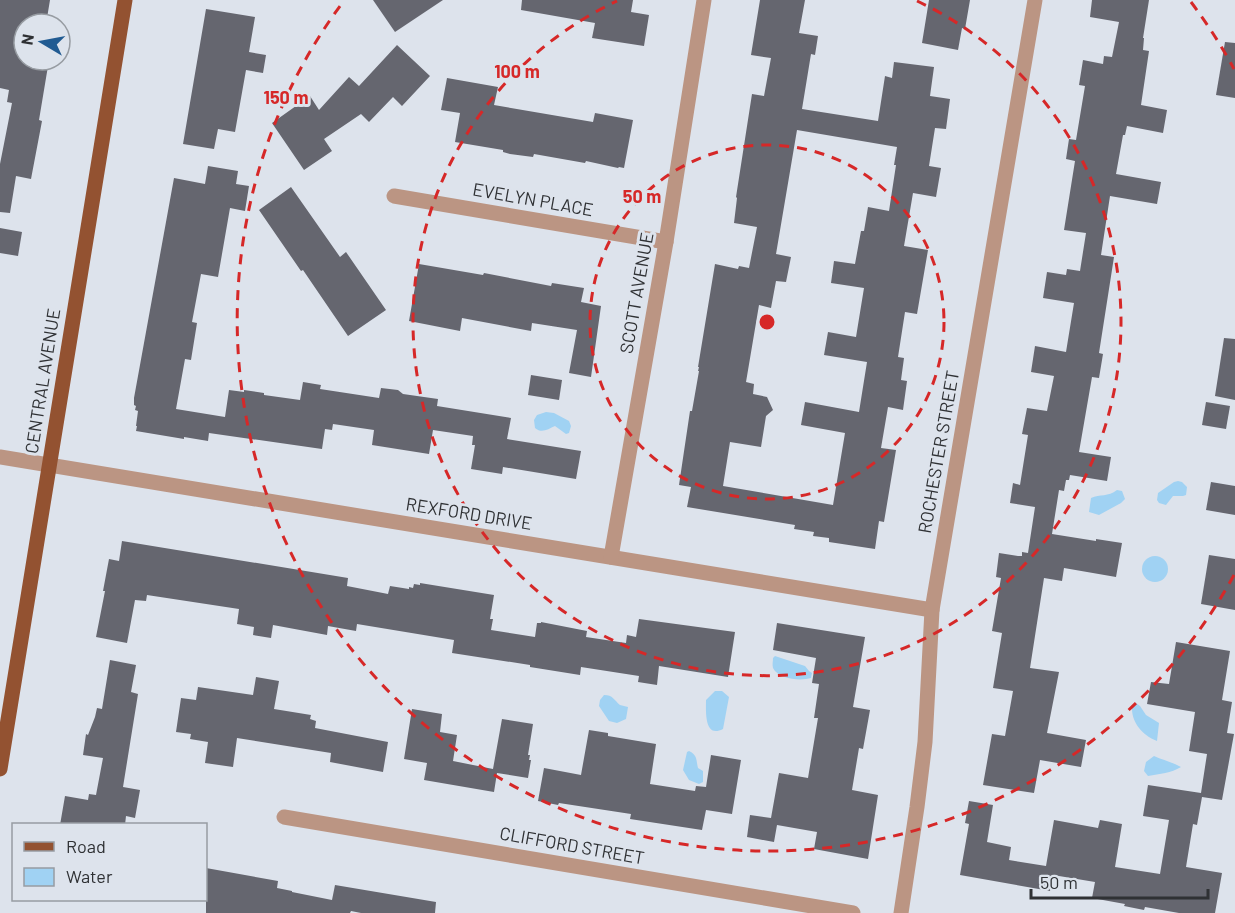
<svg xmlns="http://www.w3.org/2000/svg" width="1235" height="913" viewBox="0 0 1235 913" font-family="Barlow,sans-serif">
<rect width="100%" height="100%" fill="#dde3ec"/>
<g fill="#a0d2f3">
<path d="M546,412L554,413L569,421L571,426L569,433L566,434L555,426C548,429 542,434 535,428L534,420L537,415Z"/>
<path d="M1178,481L1182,482L1187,487L1186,495L1183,496H1173L1166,505L1159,503L1157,500L1158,493L1174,482Z"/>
<path d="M1117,490L1122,491L1125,499L1121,503L1099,515L1089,512L1091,498C1100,494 1108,497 1117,490Z"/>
<circle cx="1155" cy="569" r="13"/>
<path d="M775,656L805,666L809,671L812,673L811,678C802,681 779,680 773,668C772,664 773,662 773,658Z"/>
<path d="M715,691H722L729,697L723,729C704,739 706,711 706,700Z"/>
<path d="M604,695C613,695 614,700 620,705L628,707L626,719L617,723L609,721L599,706L600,700Z"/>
<path d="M1136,703L1140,706L1146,715L1159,723L1157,741C1142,735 1131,722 1132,706Z"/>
<path d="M689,751C698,755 696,761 698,768L703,771V782L699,784L689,780L683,770L687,752Z"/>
<path d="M1154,756C1163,760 1172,762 1181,767C1171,773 1160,774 1148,776L1144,771L1146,762Z"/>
</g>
<g fill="#65666f" fill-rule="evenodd">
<path d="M0,0H50L46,24H24V60H49L39,120L42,121L31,179L16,176L10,213L0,212V164L12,103L7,102L9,90L0,88Z"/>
<path d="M373,0H443L395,32Z"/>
<path d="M522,0H633L631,12L649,15L644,46L592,38L595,23L521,10Z"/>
<path d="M760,0H805L799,33L818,36L815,55L811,54L802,109L878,121L885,76L892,78L894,62L934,67L930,96L950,99L946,129L935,128L929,166L941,168L936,197L913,193L904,246L928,250L917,314L905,312L898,357L904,358L901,380L907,381L903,410L888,407L881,448L896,450L884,522L879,521L875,549L829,542V538L813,536L814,532L794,529L795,525L687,507L691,487L679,485L690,411H692L699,371H698L699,367H698L715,264L738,269L739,266L749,268L757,227L734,223L737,198L736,197L752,94L764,96L771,58L751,55ZM797,130L897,147L894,165H896L889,211L868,207L864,231H861L855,264L834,261L831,283L864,288L856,337L828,332L824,355L867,362L859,412L805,402L801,425L845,433L833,505L723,486L730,442L761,447L766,416L773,410L767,397L753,394L754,384L746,382L759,305L771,308L776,281L786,282L791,257L776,254Z"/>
<path d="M929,0H970L965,29L962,28L958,50L922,43Z"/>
<path d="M1092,0H1149L1143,38H1144L1143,50L1149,51L1141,105L1167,110L1163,133L1127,126L1125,135H1123L1116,174L1161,182L1157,204L1110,196L1101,255L1114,257L1099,353L1103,354L1099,378L1092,377L1079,452L1111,457L1107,481L1070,475L1069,480H1066L1064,491L1059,490L1052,534L1096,541V539L1122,543L1116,577L1064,568L1062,581L1044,578L1030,668L1059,672L1047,733L1086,740L1081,767L1040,760L1034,793L983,785L992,734L1005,736L1013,691L993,688L1002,633L992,631L1001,578L996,577L999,553L1018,556H1022V552L1028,553L1035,507L1010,503L1013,483L1020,485L1028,435L1022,434L1027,408L1047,411L1054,376L1031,372L1035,346L1066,352L1074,303L1043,298L1047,272L1066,275L1067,269L1080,271L1086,233L1064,230L1075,161L1066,159L1069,139L1076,140L1085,86L1079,85L1083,60L1103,64L1104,56L1112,57L1119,22L1090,17Z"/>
<path d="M206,9L255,17L249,52L266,55L263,73L246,70L235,132L218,129L214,149L183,144Z"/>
<path d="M1225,42L1235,43V98L1216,95Z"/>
<path d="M397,45L430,76L402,106L393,97L369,122L361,114L324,139L332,151L304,170L272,123L310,96L319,110L349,77L359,86Z"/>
<path d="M447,78L498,87L494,105L593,122L595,113L633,120L624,168L619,167L618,168L586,161L585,163L534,154L533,157L510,154L503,152V150L455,142L460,113L441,110Z"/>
<path d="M208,166L238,171L236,184L249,186L245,211L230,208L218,277L201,274L192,322L197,323L191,360L185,359L176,409L225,417L229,390L244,392V390L264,393V395L300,400L303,382L321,385L320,389L379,398L381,388L398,390L403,394L438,399L437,406L511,418L507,439L581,451L576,479L503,467L502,474L471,469L475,445H472L473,436L433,430L429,454L372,445L374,430L333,424L332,430L325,429L322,449L209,433L208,441L184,437V439L136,431L137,426H136L138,411L135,410L136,406L134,405V398L174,178L205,184Z"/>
<path d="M291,187L340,257L346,252L386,310L348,336L303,270L301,271L259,210Z"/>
<path d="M0,228L22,232L18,256L0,253Z"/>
<path d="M419,264L483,275L484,273L551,286L552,283L584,288L581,302L601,306L591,377L569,373L577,330L532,323L531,331L462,318L460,331L409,321Z"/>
<path d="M1224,338L1235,339V400L1215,396Z"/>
<path d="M531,375L562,380L559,400L528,395Z"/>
<path d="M1206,402L1230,406L1226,429L1202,425Z"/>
<path d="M1211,482L1235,486V515L1206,510Z"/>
<path d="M122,541L348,578L347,586L388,594L390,586L409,589V587L413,588L414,584L420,585V583L494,595L490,619H493L491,630L535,637L537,623H541V622L587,631L586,637L626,643L627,635L636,637L639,619L735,632L728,677L659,666L657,685L638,682L639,676L581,667L580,675L530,667V665L452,653L454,640L357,624L356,631L328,626L327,635L273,625L271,638L253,635L254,627L237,624L239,609L147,595L146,601L135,600L127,643L96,637L105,591H103L109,559L119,561Z"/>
<path d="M1209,555L1235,559V610L1201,604Z"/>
<path d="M777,623L865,637L853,707L870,710L863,749L859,748L852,790L878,795L868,859L814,849L817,832L777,825L774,842L747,837L750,815L771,818L779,773L808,778L818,718H814L819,684L812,683L816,658L773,650Z"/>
<path d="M1176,642L1230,651L1222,700L1232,702L1227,733L1234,734L1222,800L1202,797L1197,825L1193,824L1186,867L1222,873L1215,913H1179L1145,907L1144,910L1124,906L1125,904L1092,898L1095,882L1053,875L1050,891L960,875L969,824L965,823L969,801L993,805L987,842L1011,847L1009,860L1046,866L1054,820L1098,828L1100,820L1122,824L1115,867L1160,874L1169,820L1143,816L1148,785L1201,793L1207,754L1189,751L1195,712L1147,704L1151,682L1169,684Z"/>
<path d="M110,660L136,665L131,692L138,694L123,787L140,790L135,818L126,816L125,825H60L65,796L88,800L89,794L96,795L103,758L83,755L86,734L88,735L95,717L97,708L102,709Z"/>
<path d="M256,677L279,681L274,709L311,715L310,719L316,721L315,728L388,742L383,772L330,762L331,753L237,738L233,767L205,763L208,742L190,739L191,734L176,732L181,698L196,700L198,687L253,695Z"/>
<path d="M412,709L442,714L440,732L457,735L453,761L493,769L502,719L533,724L528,755H530L529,760H531L528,778L497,773L494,792L424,780L427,763L404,759Z"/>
<path d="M589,730L608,733V736L656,744L650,784L695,791L696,786L706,787L711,755L741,760L732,814L706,810L702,830L630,819L631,814L559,803L558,805L538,801L544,768L581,775Z"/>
<path d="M206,868L278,881L277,888L292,891V892L332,900L335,885L436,902L435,913H361L351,911L350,913H206Z"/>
</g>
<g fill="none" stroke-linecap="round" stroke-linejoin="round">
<g stroke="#bb9583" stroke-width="15">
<path d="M394,196L666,242"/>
<path d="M0,457L932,610"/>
<path d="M611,557L666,242L704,0"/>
<path d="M284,817L853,913"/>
<path d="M901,913L917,807L925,742L932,610L1035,0"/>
</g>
<path stroke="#935231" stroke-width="15" d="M0,769L125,0"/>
</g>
<g fill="none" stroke="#d62828" stroke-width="3" stroke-dasharray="10 8">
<circle cx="767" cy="322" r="177"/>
<path d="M917 1A354 354 0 1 1 617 1"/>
<path d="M1234 575A531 531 0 1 1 343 2M1191 2A531 531 0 0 1 1234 69"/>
</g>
<g text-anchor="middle" stroke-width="6" stroke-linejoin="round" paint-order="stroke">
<g font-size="18" fill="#2f3134" stroke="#dde3ec">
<text transform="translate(533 200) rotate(10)" y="6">EVELYN PLACE</text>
<text transform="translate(637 293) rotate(-80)" y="6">SCOTT AVENUE</text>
<text transform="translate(43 381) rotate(-81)" y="6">CENTRAL AVENUE</text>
<text transform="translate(939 452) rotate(-80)" y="6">ROCHESTER STREET</text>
<text transform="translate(469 514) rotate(9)" y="6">REXFORD DRIVE</text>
<text transform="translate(572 846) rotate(10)" y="6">CLIFFORD STREET</text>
</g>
</g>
<circle cx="767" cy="322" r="9" fill="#d62828" stroke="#dde3ec" stroke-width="3"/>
<g font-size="18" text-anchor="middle" font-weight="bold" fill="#d62828" stroke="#dde3ec" stroke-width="6" stroke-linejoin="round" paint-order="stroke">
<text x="517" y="78">100 m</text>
<text x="286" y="104">150 m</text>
<text x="642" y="203">50 m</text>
</g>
<rect x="12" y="823" width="195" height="78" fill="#dde3ec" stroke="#979ca2" stroke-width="1.5"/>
<rect x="24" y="842" width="30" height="9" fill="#935231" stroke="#979ca2" stroke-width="1.5"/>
<text x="66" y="853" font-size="18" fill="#2f3134">Road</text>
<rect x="24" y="868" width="30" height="18" fill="#a0d2f3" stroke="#979ca2" stroke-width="1.5"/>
<text x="66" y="883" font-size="18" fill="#2f3134">Water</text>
<g transform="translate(42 42) rotate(280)"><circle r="28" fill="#dde3ec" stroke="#979ca2" stroke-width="1.5"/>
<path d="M0-4.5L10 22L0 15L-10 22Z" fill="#215b92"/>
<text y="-9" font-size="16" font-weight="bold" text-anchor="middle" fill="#2f3134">N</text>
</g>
<path d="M1031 889v9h177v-9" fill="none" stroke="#2f3134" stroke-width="3"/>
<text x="1040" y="889" font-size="18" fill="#2f3134" stroke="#dde3ec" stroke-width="4.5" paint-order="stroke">50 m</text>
</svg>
